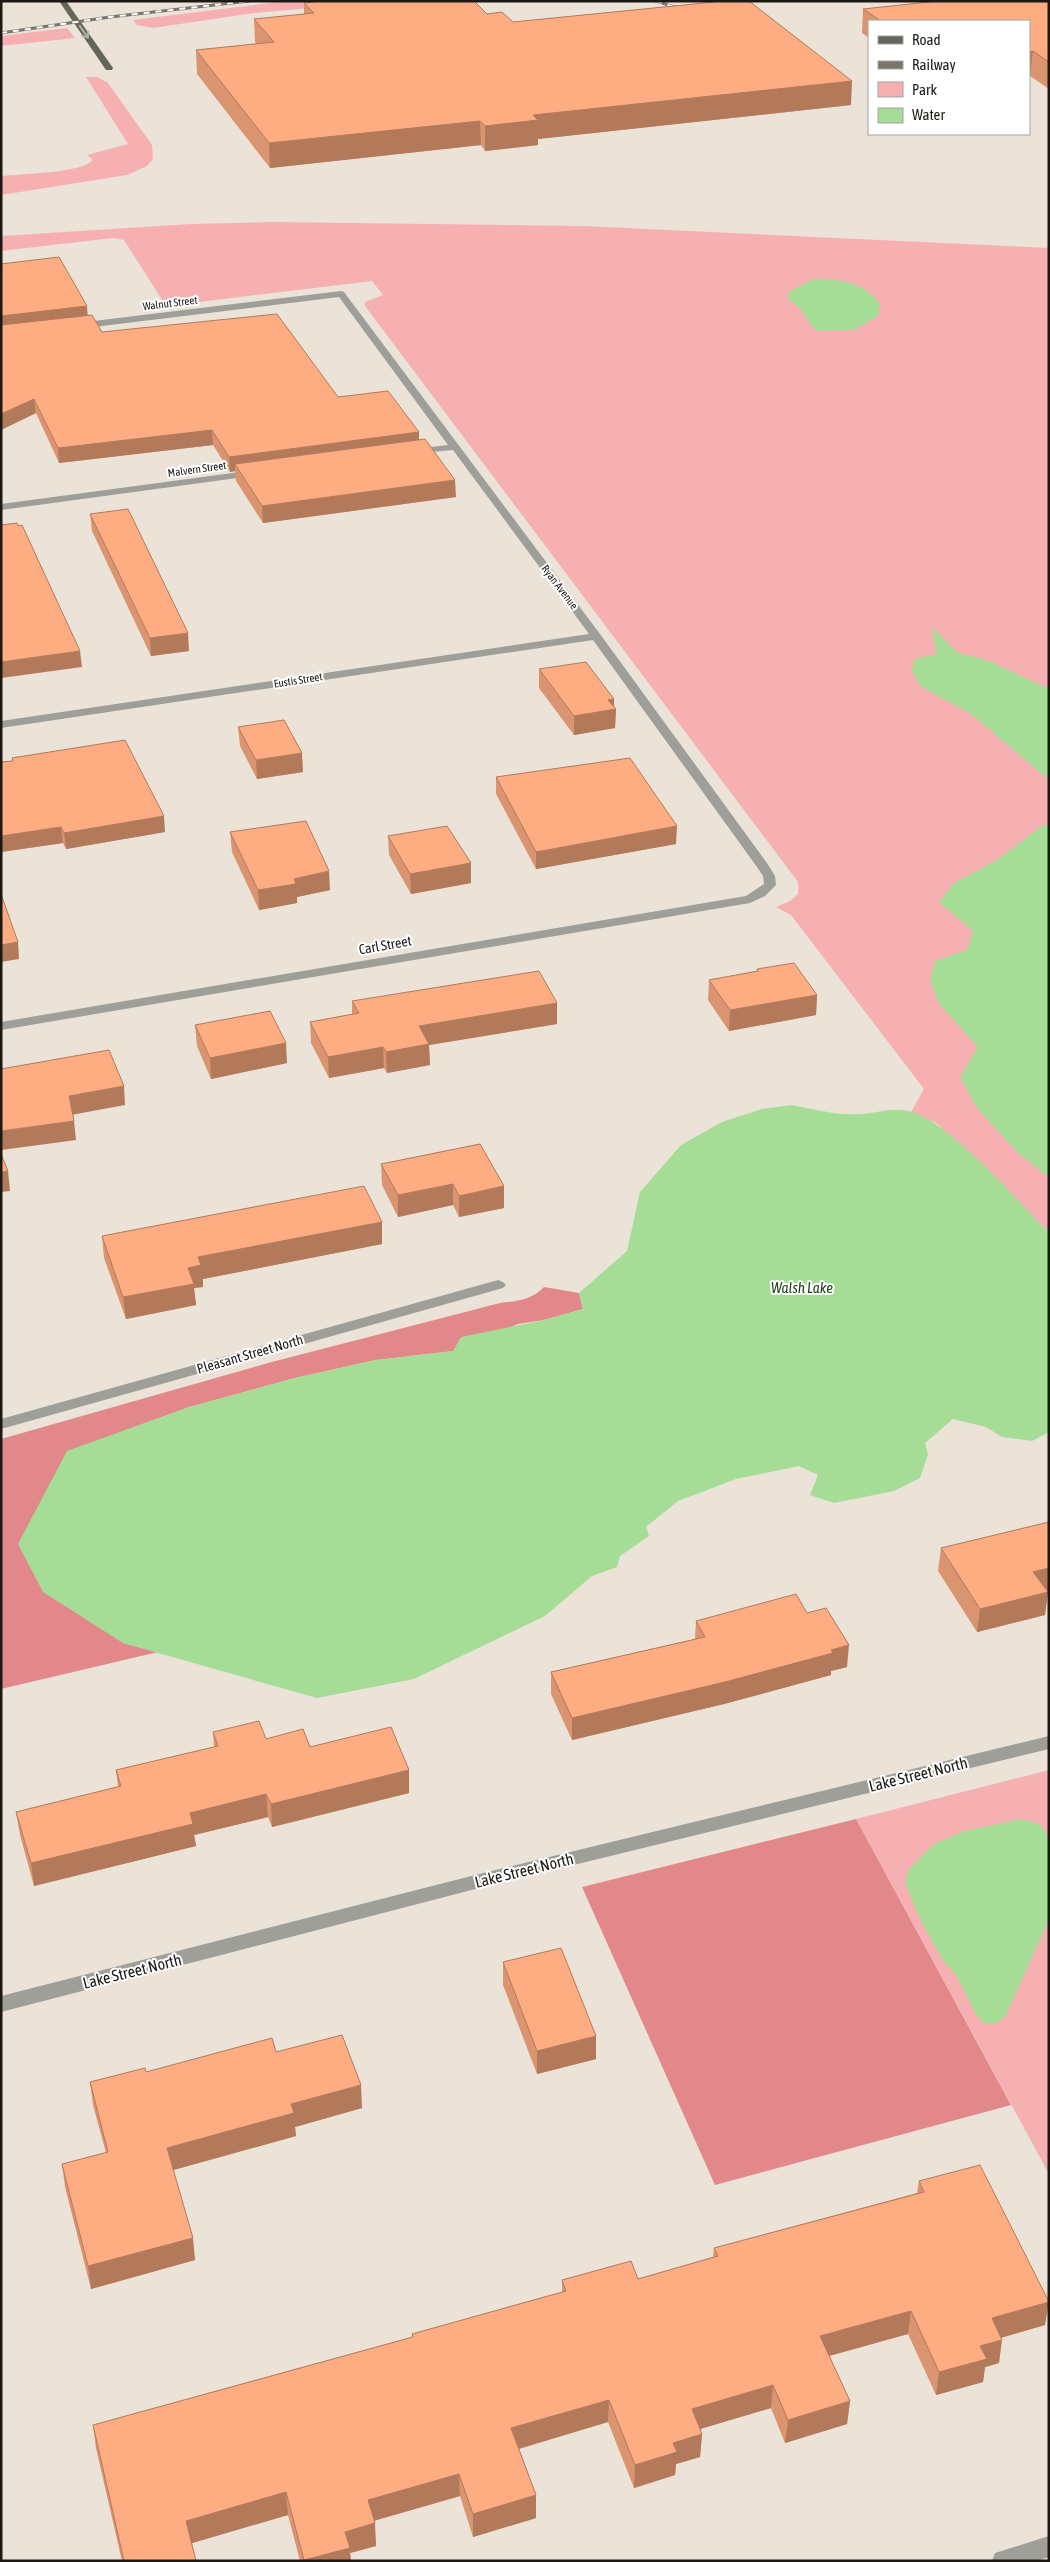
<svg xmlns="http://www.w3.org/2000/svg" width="1050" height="2562" viewBox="0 0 1050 2562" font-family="'Asap Condensed',sans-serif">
<rect width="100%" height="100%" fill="#ebe3d7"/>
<g fill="#f7b0b1">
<path d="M285,1H392L254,13L153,28L137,25L133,20Z"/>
<path d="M67,28L75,38L1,46V36Z"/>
<path d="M86,77H97L108,83L152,145L153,159L147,166L127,175L1,195V176C20,174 82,173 93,160L87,155L128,144Z"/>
<path d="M272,222L584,226L1049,248V1233L980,1163L936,1123L911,1112L924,1089L791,915L776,907L790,901L798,894V882L365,306V302L383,295L372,281L166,306L124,240L113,238L1,251V236L191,224Z"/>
<path d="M1049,1770V2174L856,1819Z"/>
</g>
<g fill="#e3888a">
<path d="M544,1287L579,1293L583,1309L544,1320L518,1324L454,1351L376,1360L295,1378L186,1408L123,1643L158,1652L1,1689V1439L268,1363L500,1303C517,1301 532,1300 544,1287Z"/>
<path d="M856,1819L1011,2105L715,2185L582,1887Z"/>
</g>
<g fill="#a5dd97">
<path d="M814,279C839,279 865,282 880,304L878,316L854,330L817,331C805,320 805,309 789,300L788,292Z"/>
<path d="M932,627L957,652L989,661L1049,689V780L971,714L920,686L912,671L914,659L936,654Z"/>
<path d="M1049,824V1178L1017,1152L977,1108L960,1077L978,1047L939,1004L930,980L935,961L967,950L973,931L939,902L954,883L997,860L1040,827Z"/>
<path d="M792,1105C813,1109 838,1116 860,1114C877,1113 891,1107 909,1111C948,1120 1019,1202 1049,1233V1432L1032,1441L1002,1437L986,1427L953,1419L925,1443L928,1455L920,1478L894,1491L834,1503L810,1495L818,1475L799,1466L736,1479L678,1501L646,1527L649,1536L620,1556L617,1567L592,1576L545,1616L414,1679L317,1698L123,1643L43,1592L18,1544L67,1451L186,1408L295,1378L376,1360L453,1351L461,1337L544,1320L583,1309L579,1293L627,1251L640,1192L681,1145L722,1122L762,1109Z"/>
<path d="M1020,1819C1041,1824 1040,1822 1049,1840V1919L1005,2017L995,2024H985L977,2016L956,1975L942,1959L918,1915L905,1883L908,1870L934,1844L965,1831Z"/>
</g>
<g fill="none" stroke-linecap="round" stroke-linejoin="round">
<g fill="#9e9f99" fill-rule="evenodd">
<path d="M341,291L344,292L600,634L767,863L775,876L776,885L765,896L750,903L1,1030V1022L746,896L764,884L763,876L757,867L593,640L1,728V721L589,634L453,450L410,454V450L414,449L448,445L339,297L77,329L72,326L77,323Z"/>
<path d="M255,470L260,473L259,475L1,510V504Z"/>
<path d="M498,1280L503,1282L506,1285L503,1288L1,1429V1419Z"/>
<path d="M1049,1736V1749L487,1886L1,2012V1996L487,1872Z"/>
<path d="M1049,2536V2557L1036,2561H992L995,2553Z"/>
</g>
<path fill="#64655b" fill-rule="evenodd" d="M59,1H66L113,68L112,70H106Z"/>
<defs>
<g id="rail">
<path d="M656,1L687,11"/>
<path d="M1,33L110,17L249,1"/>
</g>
</defs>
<use href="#rail" stroke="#7b756e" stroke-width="3"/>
<use href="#rail" stroke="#fff" stroke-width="2" stroke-dasharray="6" stroke-linecap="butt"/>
</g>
<g fill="#da9570">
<path d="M1049,1V89L1030,76L1029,21H869V38L862,33L863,9Z"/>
<path d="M304,3L487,14L513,22L851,105L538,139V145L485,151L481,145L270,168L197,74L196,50L257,44L255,42L254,19L304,14Z"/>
<path d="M1,264L87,306V315L102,332L338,397L419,432V440L456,497L263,523L236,481L235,471L230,472L213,445L59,463L36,413L1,430Z"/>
<path d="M90,514L189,651L151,656L92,531Z"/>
<path d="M539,669L614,699V708L616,709L615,728L574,735L539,688Z"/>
<path d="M238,727L303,772L257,779L240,746Z"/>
<path d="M12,758L165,832L66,849L63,843L1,852V762L12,761Z"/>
<path d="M496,777L676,844L536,869L496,794Z"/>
<path d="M230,832L330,890L297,897V903L259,910L232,852Z"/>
<path d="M388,836L471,863V883L411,894L389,855Z"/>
<path d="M757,969L817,995L816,1015L729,1031L708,1000L709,980L757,971Z"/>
<path d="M352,1001L557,1024L429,1045L430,1065L387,1073L384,1068L329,1078L311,1043L310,1022L352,1014Z"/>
<path d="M195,1025L287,1063L211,1079L197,1046Z"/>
<path d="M480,1144L504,1208L459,1217L453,1205L398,1217L382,1185L381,1164Z"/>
<path d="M382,1222V1244L203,1279V1287L194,1288L196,1305L126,1319L104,1258L102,1236Z"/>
<path d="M1049,1522V1590H1046L1048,1592L1045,1615L977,1632L938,1571L941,1548Z"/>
<path d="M807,1613L847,1667L831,1671V1675L724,1704L572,1740L551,1694V1672L695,1639L696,1621Z"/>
<path d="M213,1732L266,1739L310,1747L409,1793L272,1827L268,1817L194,1835L196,1846L34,1886L20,1835L16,1812L118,1787L116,1770L214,1747Z"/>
<path d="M503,1962L596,2036V2059L537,2074L503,1985Z"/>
<path d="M276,2052L362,2108L295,2127L296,2136L173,2170L195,2260L91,2289L65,2187L62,2164L106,2153L93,2105L90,2082L146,2072Z"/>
<path d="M919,2181L1045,2325L1001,2338L999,2363L985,2367L983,2382L936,2395L908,2334L829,2356L850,2401L847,2424L785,2443L771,2408L700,2429L702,2434L700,2457L676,2464L675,2475L634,2488L608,2422L519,2449L536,2495V2518L473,2537L460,2496L374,2521L376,2546L350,2553L351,2561H300L288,2515L192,2543L196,2561H122L96,2448L93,2425L412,2337V2334L562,2292V2280L638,2279L713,2257L714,2248L917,2193Z"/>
</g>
<g fill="#b2795b">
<path d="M1033,51L1030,76L1029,77V52Z"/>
<path d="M852,81L851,105L538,139V145L485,151V126L533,115Z"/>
<path d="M480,121L481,145L270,168L269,143Z"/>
<path d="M87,306L88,320L1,330V316Z"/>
<path d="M34,399L36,413L1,430V414Z"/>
<path d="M212,430L213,445L59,463L58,448Z"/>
<path d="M419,432V447L235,464V471L230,472L229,457Z"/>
<path d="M455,480L456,497L263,523L262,506Z"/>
<path d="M188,633L189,651L151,656L150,638Z"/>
<path d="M80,651L82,667L1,678V662Z"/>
<path d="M614,699V710L616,709L615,728L574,735V716L608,700Z"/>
<path d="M302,753L303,772L257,779L256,760Z"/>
<path d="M164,816L165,832L66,849L64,833Z"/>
<path d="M677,826L676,844L536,869V852Z"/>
<path d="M61,827L63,843L1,852V836Z"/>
<path d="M471,863V883L411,894L410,874Z"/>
<path d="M329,871L330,890L297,897V903L259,910L258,890L294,879Z"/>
<path d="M18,942L19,959L1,962V945Z"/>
<path d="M817,995L816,1015L729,1031L730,1010Z"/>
<path d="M557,1003V1024L429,1045L430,1065L387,1073L386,1052L419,1026Z"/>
<path d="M286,1043L287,1063L211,1079L210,1058Z"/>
<path d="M383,1047L384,1068L329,1078L328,1057Z"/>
<path d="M124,1086L125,1105L71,1115L69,1096Z"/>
<path d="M74,1121L76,1140L1,1150V1131Z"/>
<path d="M8,1171L10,1191L1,1192V1172Z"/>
<path d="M453,1184V1205L398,1217V1195Z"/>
<path d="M504,1186V1208L459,1217V1196Z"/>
<path d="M382,1222V1244L203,1279V1287L194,1288L196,1305L126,1319L123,1297L188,1268L198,1257Z"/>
<path d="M1049,1568V1590L1030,1594L1033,1572Z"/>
<path d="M1048,1592L1045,1615L977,1632L980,1609Z"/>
<path d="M849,1645L847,1667L831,1671V1675L724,1704L572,1740V1718Z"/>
<path d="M409,1770V1793L272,1827L271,1804Z"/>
<path d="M266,1794L268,1817L194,1835L196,1846L34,1886L31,1863L190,1813Z"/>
<path d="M596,2036V2059L537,2074V2051Z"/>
<path d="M361,2085L362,2108L295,2127L296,2136L170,2171L167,2148L291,2104Z"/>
<path d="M193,2238L195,2260L91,2289L88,2266Z"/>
<path d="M1049,2302L1045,2325L989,2341L992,2318Z"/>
<path d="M911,2311L908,2334L818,2359L820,2336Z"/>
<path d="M1002,2340L999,2363L985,2367L983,2382L936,2395L939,2372L980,2346Z"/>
<path d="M773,2385L771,2408L690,2432L692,2409Z"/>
<path d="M609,2400L608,2422L511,2451V2428Z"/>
<path d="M850,2401L847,2424L785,2443L788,2420Z"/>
<path d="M702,2434L700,2457L676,2464L675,2475L634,2488L635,2465L673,2443Z"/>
<path d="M459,2474L460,2496L369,2522L368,2500Z"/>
<path d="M286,2492L288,2515L189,2544L186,2521Z"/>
<path d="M536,2495V2518L473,2537V2514Z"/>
<path d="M375,2523L376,2546L350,2553L351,2561H304L345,2532Z"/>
</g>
<g fill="#fead82" stroke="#b2795b">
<path d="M323,1H474L487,14L502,12L513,22L724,1H749L852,81L533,115L538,120L485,126L480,121L269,143L196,50L274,42L254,19L314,13L304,3Z"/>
<path d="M938,1H1049V62L1033,51L1029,52V21H881L863,9Z"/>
<path d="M59,257L87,306L1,316V264Z"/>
<path d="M277,314L338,397L388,391L419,432L229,457L212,430L58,448L34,399L1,414V325L92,315L102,332Z"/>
<path d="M425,439L455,480L262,506L235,464Z"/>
<path d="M128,509L188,633L150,638L90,514Z"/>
<path d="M17,523L19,526L22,525L80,651L1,662V525Z"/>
<path d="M586,662L614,699L608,700L616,709L574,716L539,669Z"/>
<path d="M284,720L302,753L256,760L238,727Z"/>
<path d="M125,740L164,816L64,833L61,827L1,836V762L13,761L12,758Z"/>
<path d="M630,758L677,826L536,852L496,777Z"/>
<path d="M306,821L329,871L294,879L296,884L258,890L230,832Z"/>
<path d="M447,826L471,863L410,874L388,836Z"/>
<path d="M1,894L18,942L1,945Z"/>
<path d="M794,963L817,995L730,1010L709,980L758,971L757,969Z"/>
<path d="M539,971L557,1003L419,1026L429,1044L386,1052L383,1047L328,1057L310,1022L359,1013L352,1001Z"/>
<path d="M270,1011L286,1043L210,1058L195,1025Z"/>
<path d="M109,1050L124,1086L69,1096L74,1121L1,1131V1069Z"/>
<path d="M480,1144L504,1186L459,1196L453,1184L398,1195L381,1164Z"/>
<path d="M1,1154L8,1171L1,1172Z"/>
<path d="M364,1186L382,1222L198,1257L201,1265L188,1268L194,1284L123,1297L102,1236Z"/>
<path d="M1049,1522V1568L1033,1572L1048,1592L980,1609L941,1548Z"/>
<path d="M796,1594L807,1613L826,1608L849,1645L831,1650L833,1653L725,1682L572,1718L551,1672L705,1637L696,1621Z"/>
<path d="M259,1721L266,1739L303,1729L310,1747L391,1727L409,1770L271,1804L266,1794L190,1813L193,1824L31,1863L16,1812L121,1786L116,1770L218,1746L213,1732Z"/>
<path d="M561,1948L596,2036L537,2051L503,1962Z"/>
<path d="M342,2035L361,2085L291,2104L294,2113L167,2148L193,2238L88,2266L62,2164L108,2152L90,2082L145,2068L146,2072L272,2038L276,2052Z"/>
<path d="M980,2165L1049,2302L992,2318L1002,2340L980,2346L987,2359L939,2372L911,2311L820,2336L850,2401L788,2420L773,2385L692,2409L702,2434L673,2443L677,2452L635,2465L609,2400L511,2428L536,2495L473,2514L459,2474L368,2500L375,2523L345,2532L350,2548L304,2560L286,2492L186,2521L196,2561H124L93,2425L413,2337L412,2334L566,2291L562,2280L631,2261L638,2279L718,2256L714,2248L924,2192L919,2181Z"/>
</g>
<defs><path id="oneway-shaft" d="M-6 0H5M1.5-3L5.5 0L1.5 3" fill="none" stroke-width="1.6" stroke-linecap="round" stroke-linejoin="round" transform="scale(1.25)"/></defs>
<use stroke="#b2b2ad" href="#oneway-shaft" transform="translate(84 32) rotate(55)"/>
<g text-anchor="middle" stroke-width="4" stroke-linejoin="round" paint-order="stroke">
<g font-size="11" fill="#1c1915" stroke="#fff">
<text transform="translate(170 303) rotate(-7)" y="4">Walnut Street</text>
<text transform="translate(197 469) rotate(-8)" y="4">Malvern Street</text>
<text transform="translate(560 587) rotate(53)" y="4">Ryan Avenue</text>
<text transform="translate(298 680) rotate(-9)" y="4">Eustis Street</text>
</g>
<g font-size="14" fill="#1c1915" stroke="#fff">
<text transform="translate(385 945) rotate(-10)" y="5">Carl Street</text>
<text transform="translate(250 1354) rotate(-16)" y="5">Pleasant Street North</text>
</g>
<g font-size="15" font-style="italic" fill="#1e4213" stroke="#fff">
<text x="802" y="1293">Walsh Lake</text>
</g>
<g font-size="16" fill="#1c1915" stroke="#fff">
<text transform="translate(918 1774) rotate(-14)" y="6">Lake Street North</text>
<text transform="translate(524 1870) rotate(-14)" y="6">Lake Street North</text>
<text transform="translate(132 1971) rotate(-14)" y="6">Lake Street North</text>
</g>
</g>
<rect width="1050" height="2562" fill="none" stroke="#1c1915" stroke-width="5"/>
<rect x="868" y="20" width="162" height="115" fill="#ffffff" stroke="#a4a3a1"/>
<rect x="878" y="36" width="25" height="8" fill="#64655b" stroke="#a4a3a1"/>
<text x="912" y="45" font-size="15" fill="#1c1915">Road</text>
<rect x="878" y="61" width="25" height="8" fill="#7b756e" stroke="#a4a3a1"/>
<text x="912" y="70" font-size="15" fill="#1c1915">Railway</text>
<rect x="878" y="82" width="25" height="15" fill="#f7b0b1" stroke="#a4a3a1"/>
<text x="912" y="95" font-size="15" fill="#1c1915">Park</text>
<rect x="878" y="108" width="25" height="15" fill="#a5dd97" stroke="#a4a3a1"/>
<text x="912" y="120" font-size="15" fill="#1c1915">Water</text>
</svg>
